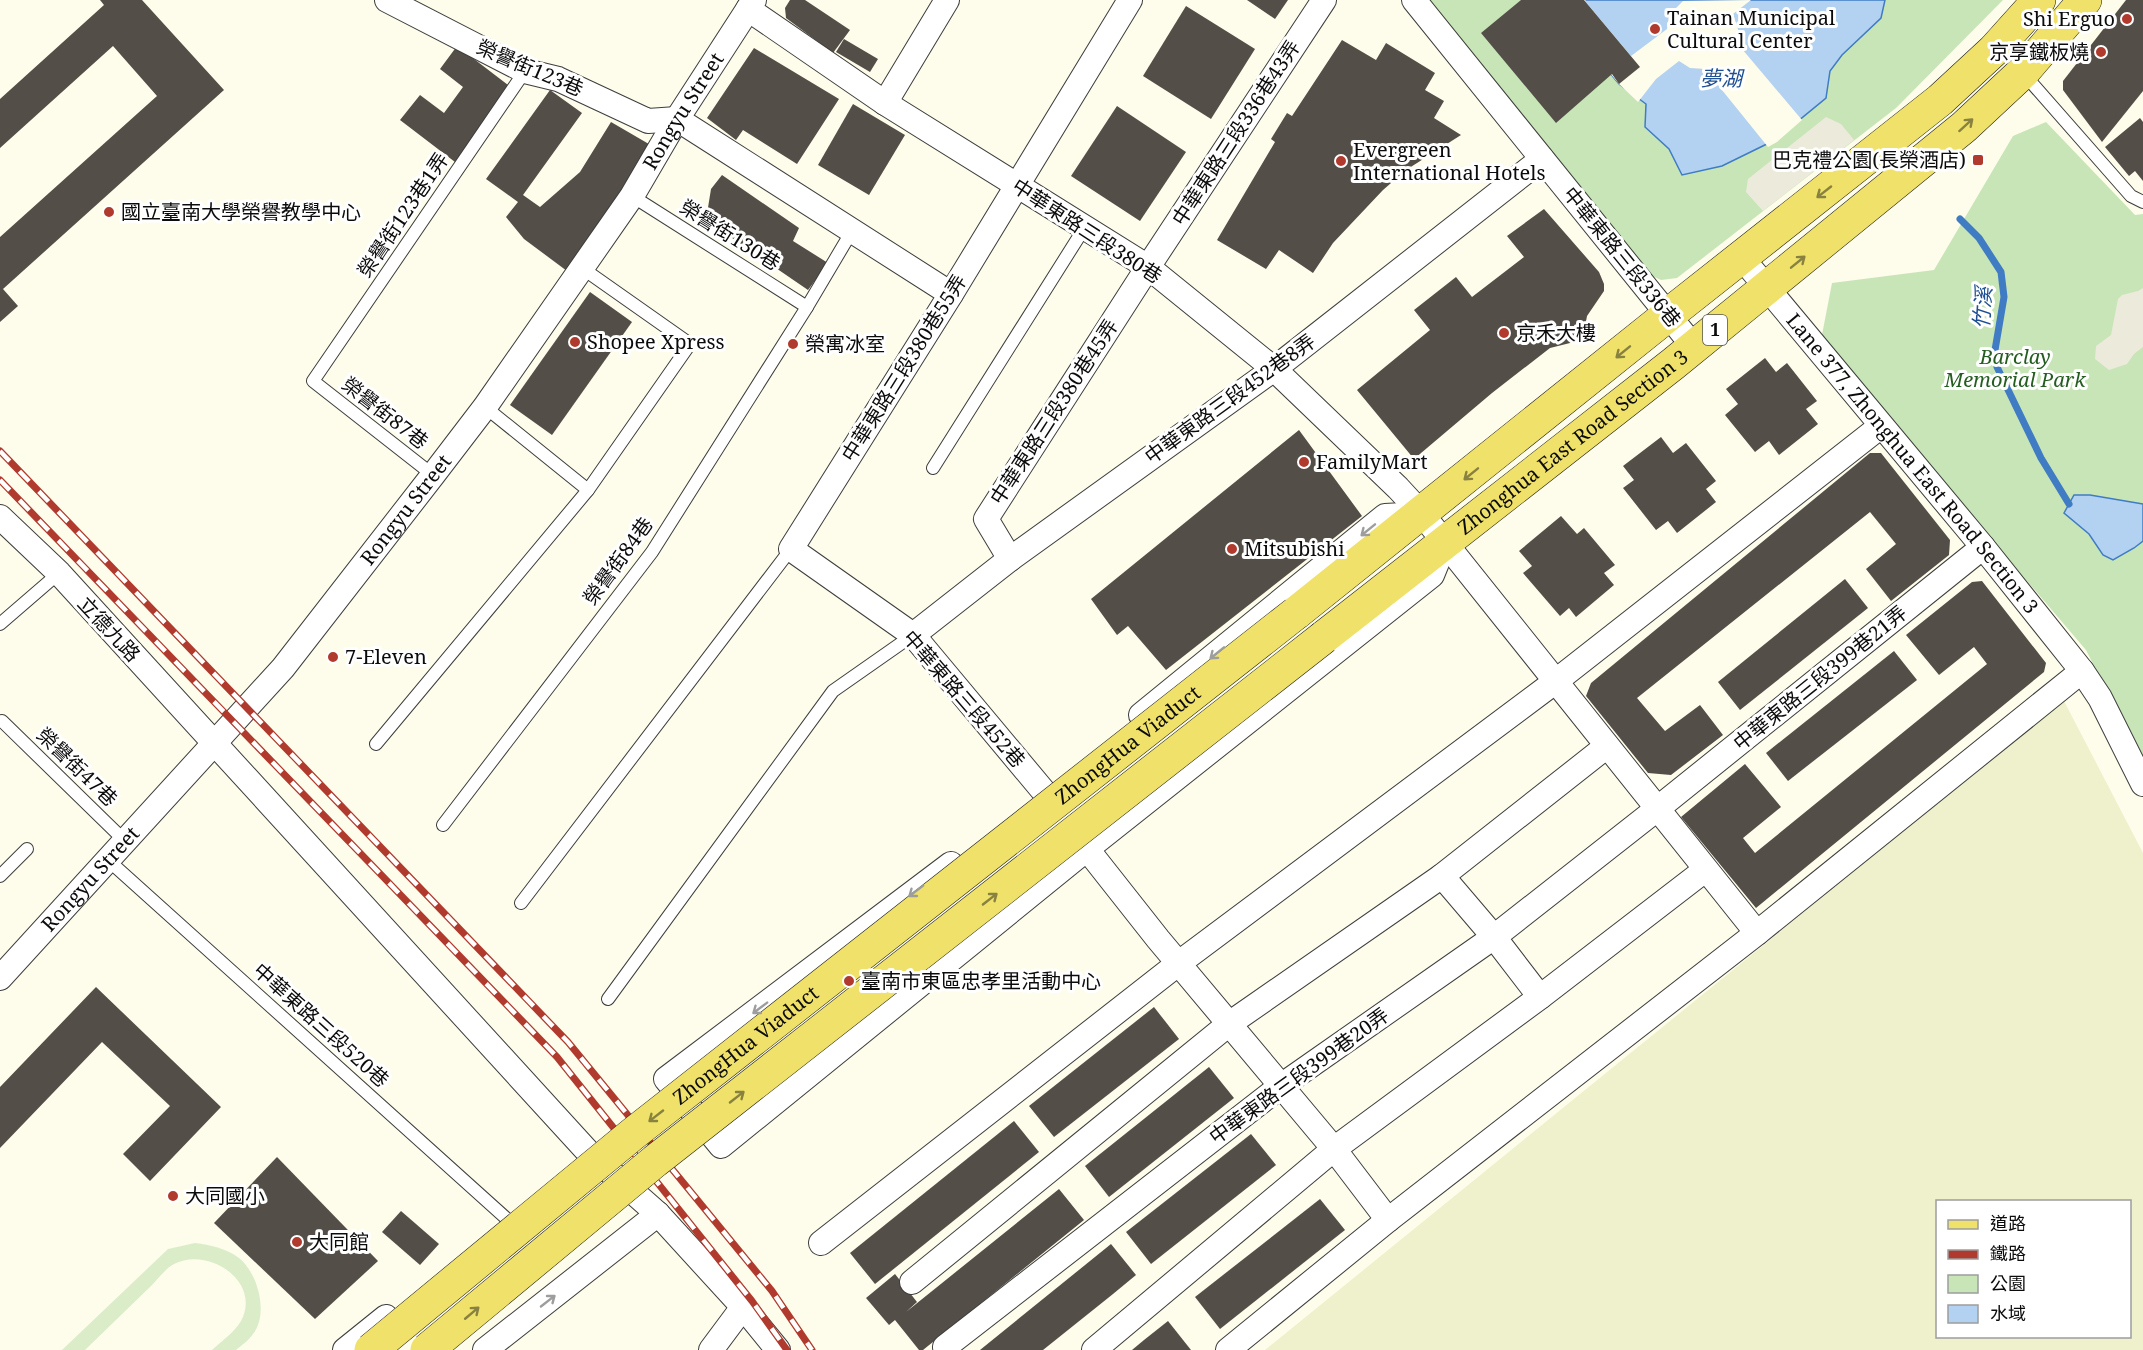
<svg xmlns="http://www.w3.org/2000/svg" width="2143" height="1350" viewBox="0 0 2143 1350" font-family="'Noto Serif','Noto Sans TC',serif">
<rect width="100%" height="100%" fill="#fefcea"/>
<path fill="#eff1cc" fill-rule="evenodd" d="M2064,701L2143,853V1350H1265ZM1938,1202H2130V1336H1938Z"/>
<g fill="#c8e5b7">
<path d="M1425,0H2003L1896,108L1677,278L1661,280L1644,272Z"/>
<path d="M2046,122L2135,215L2143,214V763L2086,650L1821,340L1832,283L1934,270L2013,136Z"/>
</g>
<path fill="#dbedc8" d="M195,1243C210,1245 226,1248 239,1258C258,1273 269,1314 253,1334C249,1340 242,1345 236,1350H212C220,1342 235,1332 241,1321C262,1282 209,1246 174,1264C166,1268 158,1279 151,1286C129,1307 107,1329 85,1350H62L168,1249Z"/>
<g fill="#eceadb">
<path d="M1826,117L1841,124L1854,140L1763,211L1746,192L1748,179Z"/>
<path d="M2143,288V347L2134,354L2127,364L2109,370L2095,359L2096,346L2111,335L2118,299L2122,295L2138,291Z"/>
</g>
<g fill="#b3d1f1" stroke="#3f7cc3" stroke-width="1.5">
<path d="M1550,0H1885L1881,18L1842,55L1830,71L1826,98L1775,140L1722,166L1682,175L1669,149L1645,127L1646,104L1619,84Z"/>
<path d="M2074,495H2090L2143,504V541L2134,548L2113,560L2103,555L2089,534L2064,513Z"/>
</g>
<path fill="#fefcea" d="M1550,0H1586L1585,1L1631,56L1667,29L1669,15L1683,1L1751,0L1733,14L1738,29L1737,43L1802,120L1777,142L1768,147L1705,69L1690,68L1679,61L1656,79L1638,102L1619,84Z"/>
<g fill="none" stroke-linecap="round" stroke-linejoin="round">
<path stroke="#3f7cc3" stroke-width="7" d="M1960,219L1979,238L2001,272L2004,297L1995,350L1997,367L2041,458L2069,504"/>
</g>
<g fill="#534e48">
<path d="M100,0H142L224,90L3,289L18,306L0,322V237L157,96L113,46L0,148V99L104,5Z"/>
<path d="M790,0H805L850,30L833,53L786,18L785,8Z"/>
<path d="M1247,0H1288L1275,19Z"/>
<path d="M1521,0H1584L1640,67L1619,84L1612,74L1556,123L1481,33Z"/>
<path d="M2126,0H2143V91L2102,142L2063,90V81Z"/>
<path d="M1186,6L1255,49L1211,119L1143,76Z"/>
<path d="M844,39L878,59L870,72L836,52Z"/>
<path d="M1342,40L1376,60L1386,43L1435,73L1425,90L1444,101L1434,118L1461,135L1406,170L1383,190L1333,243L1313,273L1279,250L1266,269L1217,240L1275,142L1271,139L1287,113L1292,116Z"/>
<path d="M457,46L512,88L455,162L400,120L420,95L444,113L463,87L440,69Z"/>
<path d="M754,48L839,99L797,164L743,130L736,140L707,118Z"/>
<path d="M550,90L582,113L523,195L540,207L580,172L611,122L654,147L567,271L524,239L506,217L518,202L486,179Z"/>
<path d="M853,104L905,135L869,195L818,165Z"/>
<path d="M1117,106L1186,152L1140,221L1071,176Z"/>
<path d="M2140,118L2143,122V181L2135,171L2129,176L2105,147Z"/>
<path d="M722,175L799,228L793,241L828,263L808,290L706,220L711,189Z"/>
<path d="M1544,209L1599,272L1604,284V291L1587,316L1585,327L1579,336L1570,343L1550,348L1492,393L1414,459L1357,390L1430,330L1414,310L1456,277L1472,297L1524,257L1507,236Z"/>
<path d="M590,292L632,322L552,435L510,405Z"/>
<path d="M1765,358L1776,372L1787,363L1817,401L1806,409L1818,424L1779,455L1769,441L1755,452L1725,415L1738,404L1726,389Z"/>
<path d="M1299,430L1362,516L1166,670L1128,626L1117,635L1091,599Z"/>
<path d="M1661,437L1673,453L1686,443L1716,481L1706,489L1716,502L1677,533L1668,521L1656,530L1623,488L1634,480L1623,466Z"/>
<path d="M1870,453H1881L1950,540L1949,555L1891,601L1866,569L1896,544L1870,512L1637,698L1665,731L1700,705L1723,735L1671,775L1648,773L1586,696L1591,683Z"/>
<path d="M1561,516L1577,534L1584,528L1615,565L1604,573L1614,585L1576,617L1569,608L1560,616L1523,573L1532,566L1519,551Z"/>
<path d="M1845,579L1868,608L1740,710L1718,682Z"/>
<path d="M1982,581L2046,663L2044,672L1756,908L1681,817L1745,764L1781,807L1743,838L1755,853L1987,664L1974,647L1939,675L1906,635L1972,582Z"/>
<path d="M1894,651L1917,680L1788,781L1766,753Z"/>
<path d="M96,987L221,1107L150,1181L123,1154L170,1106L102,1042L0,1148V1087Z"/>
<path d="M1154,1007L1179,1039L1054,1137L1029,1106Z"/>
<path d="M1209,1067L1234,1098L1109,1197L1085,1166Z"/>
<path d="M1014,1121L1039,1152L875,1284L850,1253Z"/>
<path d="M1251,1134L1276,1165L1151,1264L1126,1232Z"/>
<path d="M277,1157L378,1261L315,1319L214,1223Z"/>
<path d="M1059,1189L1084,1220L923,1350H919L895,1320L889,1325L866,1298L895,1274L917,1302L906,1312Z"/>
<path d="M1320,1199L1345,1230L1220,1329L1195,1297Z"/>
<path d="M401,1211L439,1244L420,1265L382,1232Z"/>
<path d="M1111,1244L1136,1275L1113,1294L1043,1350H980Z"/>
<path d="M1168,1321L1191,1350H1132L1144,1340Z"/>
</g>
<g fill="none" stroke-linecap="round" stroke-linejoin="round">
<defs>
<g id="lane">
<path d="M2023,73L2131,196L2143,202"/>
<path d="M632,196L807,307"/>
<path d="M582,268L690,344L588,490"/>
<path d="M933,468L1085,227"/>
<path d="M433,475L313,381L525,71"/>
<path d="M0,624L59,573"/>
<path d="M2,721L125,841"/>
<path d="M376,744L588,490L485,407"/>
<path d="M443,825L652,552L807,307L852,231"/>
<path d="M108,860L507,1219"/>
<path d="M0,876L27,849"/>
<path d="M521,903L791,549"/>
<path d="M608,999L833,691L913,635"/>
</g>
<g id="street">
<path d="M387,0L525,71L558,79L648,121L677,119L951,294"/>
<path d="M1414,0L1694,347"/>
<path d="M748,9L885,103L1148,267L1274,369L1398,488L1422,514L1757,933"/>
<path d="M885,103L947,0"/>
<path id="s1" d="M1742,258L1983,547L2082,671L2100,698L2143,784"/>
<path d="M0,517L59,573L589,1153L658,1214L743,1307L778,1350"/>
<path d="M1010,559L986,519L1148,267L1324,0"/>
<path d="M913,635L1010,559L1274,369L1542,159"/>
<path d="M1141,715L1385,516L1422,514"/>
<path d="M1045,793L913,635L791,549L951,294L1130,0"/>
<path d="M1087,849L1158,939L1334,1149L1388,1220"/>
<path d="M951,864L666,1079L721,1146L1087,849L1432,575L1445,543"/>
<path d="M1442,876L1494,937L1540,997"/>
<path id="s2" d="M0,978L283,668L433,475L485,407L632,196L677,119L754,0"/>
<path d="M821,1243L1179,963L1556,681L1881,426"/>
<path d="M912,1282L1229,1024L1442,876L1607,746"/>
<path d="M945,1347L1281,1086L1494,937L1657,809L1983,547"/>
<path d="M345,1350L386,1317"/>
<path d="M485,1350L658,1214"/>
<path d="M711,1350L743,1307"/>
<path d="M1094,1350L1334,1149L1540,997L1705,870"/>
<path d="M1228,1350L1388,1220L1757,933L2082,671"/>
</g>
<g id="primary">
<path d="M1296,613L1668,315L1940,100L1994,50L2039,0"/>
<path id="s3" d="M1324,637L1673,364L1964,127L2023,72L2085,0"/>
</g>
</defs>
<use href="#lane" stroke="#3e3e3e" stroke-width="14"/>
<use href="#street" stroke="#3e3e3e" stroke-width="26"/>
<use href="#primary" stroke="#1c1c1c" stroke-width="34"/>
<use href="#lane" stroke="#fff" stroke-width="12"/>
<use href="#street" stroke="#fff" stroke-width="24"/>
<use href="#primary" stroke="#efe169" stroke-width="33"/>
<defs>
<g id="rail">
<path d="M0,451L568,1042L772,1291L812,1350"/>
<path d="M0,480L557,1057L752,1301L787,1350"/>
</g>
</defs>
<use href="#rail" stroke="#b03a2e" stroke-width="7"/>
<use href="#rail" stroke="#fff" stroke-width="4.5" stroke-dasharray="14" stroke-linecap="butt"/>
<defs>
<g id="primary-bridge">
<path id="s4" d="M371,1350L634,1133L1296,613"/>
<path d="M427,1350L655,1161L1324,637"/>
</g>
</defs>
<use href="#primary-bridge" stroke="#1c1c1c" stroke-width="34" stroke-linecap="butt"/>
<use href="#primary-bridge" stroke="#efe169" stroke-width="33"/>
</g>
<defs><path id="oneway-shaft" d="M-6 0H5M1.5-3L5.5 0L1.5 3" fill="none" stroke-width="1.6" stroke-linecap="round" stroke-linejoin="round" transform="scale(1.5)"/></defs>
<g stroke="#88813f">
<use href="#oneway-shaft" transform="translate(1966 125) rotate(-42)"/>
<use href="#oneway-shaft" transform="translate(1824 192) rotate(142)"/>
<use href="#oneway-shaft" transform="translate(1798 262) rotate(-39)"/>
<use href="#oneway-shaft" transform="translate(1623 352) rotate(141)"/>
<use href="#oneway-shaft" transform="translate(1471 474) rotate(141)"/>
<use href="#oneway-shaft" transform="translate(990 899) rotate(-38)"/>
<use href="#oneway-shaft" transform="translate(737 1097) rotate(-38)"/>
<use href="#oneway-shaft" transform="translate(656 1116) rotate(142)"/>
<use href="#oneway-shaft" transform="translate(472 1313) rotate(-40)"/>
</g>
<g stroke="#9d9d9d">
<use href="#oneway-shaft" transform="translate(1368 530) rotate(141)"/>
<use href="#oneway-shaft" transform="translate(1217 653) rotate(141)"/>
<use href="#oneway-shaft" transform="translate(916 891) rotate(143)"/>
<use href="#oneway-shaft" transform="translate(760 1008) rotate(143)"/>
<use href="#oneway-shaft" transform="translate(548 1301) rotate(-38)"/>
</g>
<g fill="#b03a2e" stroke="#fff" stroke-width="2">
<circle cx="2127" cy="19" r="6"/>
<circle cx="1655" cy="29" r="6"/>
<circle cx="2101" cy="52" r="6"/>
<rect x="1972" y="154" width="12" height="12" rx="3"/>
<circle cx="1341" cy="161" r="6"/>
<circle cx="109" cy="212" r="6"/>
<circle cx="1504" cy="333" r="6"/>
<circle cx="575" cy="342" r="6"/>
<circle cx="793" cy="344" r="6"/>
<circle cx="1304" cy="462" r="6"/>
<circle cx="1232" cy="549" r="6"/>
<circle cx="333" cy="657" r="6"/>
<circle cx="849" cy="981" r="6"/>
<circle cx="173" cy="1196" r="6"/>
<circle cx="297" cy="1242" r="6"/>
</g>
<g text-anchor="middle" stroke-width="6" stroke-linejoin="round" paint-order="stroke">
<rect fill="#fff" stroke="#545454" stroke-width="1.5" x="1703" y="315" width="24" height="30" rx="4.5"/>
<g font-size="18" font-weight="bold" fill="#0b0b0b">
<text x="1715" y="336">1</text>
</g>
<g font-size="20" fill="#0b0b0b" stroke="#fff" text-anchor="start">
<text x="1667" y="25">Tainan Municipal<tspan x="1667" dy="23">Cultural Center</tspan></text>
<text x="2115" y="26" text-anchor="end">Shi Erguo</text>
<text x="2089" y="59" text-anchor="end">京享鐵板燒</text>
<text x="1353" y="157">Evergreen<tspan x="1353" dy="23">International Hotels</tspan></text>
<text x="1966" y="167" text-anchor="end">巴克禮公園(長榮酒店)</text>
<text x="121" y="219">國立臺南大學榮譽教學中心</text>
<text x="1516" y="340">京禾大樓</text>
<text x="587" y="349">Shopee Xpress</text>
<text x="805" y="351">榮寓冰室</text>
<text x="1316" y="469">FamilyMart</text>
<text x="1244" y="556">Mitsubishi</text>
<text x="345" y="664">7-Eleven</text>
<text x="861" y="988">臺南市東區忠孝里活動中心</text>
<text x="185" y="1203">大同國小</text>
<text x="309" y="1249">大同館</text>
</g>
<g font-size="20" fill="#0b0b0b" stroke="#fff">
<text transform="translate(530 68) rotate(23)" y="7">榮譽街123巷</text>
<text dy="7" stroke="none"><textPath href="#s2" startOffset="1106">Rongyu Street</textPath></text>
<text transform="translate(1236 133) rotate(-57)" y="7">中華東路三段336巷43弄</text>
<text transform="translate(403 215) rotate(-56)" y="7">榮譽街123巷1弄</text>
<text transform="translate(1087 231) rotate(33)" y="7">中華東路三段380巷</text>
<text transform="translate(730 235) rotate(32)" y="7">榮譽街130巷</text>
<text transform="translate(1622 257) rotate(51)" y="7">中華東路三段336巷</text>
<text transform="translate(904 368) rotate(-58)" y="7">中華東路三段380巷55弄</text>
<text transform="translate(1230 399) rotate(-36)" y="7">中華東路三段452巷8弄</text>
<text transform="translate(1054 412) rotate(-57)" y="7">中華東路三段380巷45弄</text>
<text transform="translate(385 413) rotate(38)" y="7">榮譽街87巷</text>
<text dy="7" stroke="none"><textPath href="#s3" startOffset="316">Zhonghua East Road Section 3</textPath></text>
<text dy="7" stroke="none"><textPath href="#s1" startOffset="267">Lane 377, Zhonghua East Road Section 3</textPath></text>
<text dy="7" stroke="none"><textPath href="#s2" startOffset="620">Rongyu Street</textPath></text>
<text transform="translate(618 561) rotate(-54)" y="7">榮譽街84巷</text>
<text transform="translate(109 629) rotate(47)" y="7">立德九路</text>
<text transform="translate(1820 678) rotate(-39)" y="7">中華東路三段399巷21弄</text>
<text transform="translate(964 699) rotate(49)" y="7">中華東路三段452巷</text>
<text dy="7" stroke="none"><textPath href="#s4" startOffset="969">ZhongHua Viaduct</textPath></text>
<text transform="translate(77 767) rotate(44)" y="7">榮譽街47巷</text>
<text dy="7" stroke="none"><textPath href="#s2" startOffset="134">Rongyu Street</textPath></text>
<text transform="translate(321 1025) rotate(42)" y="7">中華東路三段520巷</text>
<text dy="7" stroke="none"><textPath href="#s4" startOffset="483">ZhongHua Viaduct</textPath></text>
<text transform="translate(1299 1076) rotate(-36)" y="7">中華東路三段399巷20弄</text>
</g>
<g font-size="20" font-style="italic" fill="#255d21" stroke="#fff">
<text x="2015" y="364">Barclay<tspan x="2015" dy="23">Memorial Park</tspan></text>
</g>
<g font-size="21" font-style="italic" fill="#1e4f93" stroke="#fff">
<text x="1721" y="86">夢湖</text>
<text transform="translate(1983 308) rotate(-86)" y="7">竹溪</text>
</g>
</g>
<rect x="1936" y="1200" width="195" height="138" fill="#ffffff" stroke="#9d9d9d" stroke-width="1.5"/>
<rect x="1948" y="1220" width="30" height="9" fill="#efe169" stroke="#9d9d9d" stroke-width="1.5"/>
<text x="1990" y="1230" font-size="18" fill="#0b0b0b">道路</text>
<rect x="1948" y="1250" width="30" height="9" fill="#b03a2e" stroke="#9d9d9d" stroke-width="1.5"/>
<text x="1990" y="1260" font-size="18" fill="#0b0b0b">鐵路</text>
<rect x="1948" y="1275" width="30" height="18" fill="#c8e5b7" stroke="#9d9d9d" stroke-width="1.5"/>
<text x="1990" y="1290" font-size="18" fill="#0b0b0b">公園</text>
<rect x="1948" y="1305" width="30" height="18" fill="#b3d1f1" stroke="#9d9d9d" stroke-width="1.5"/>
<text x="1990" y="1320" font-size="18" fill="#0b0b0b">水域</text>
</svg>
